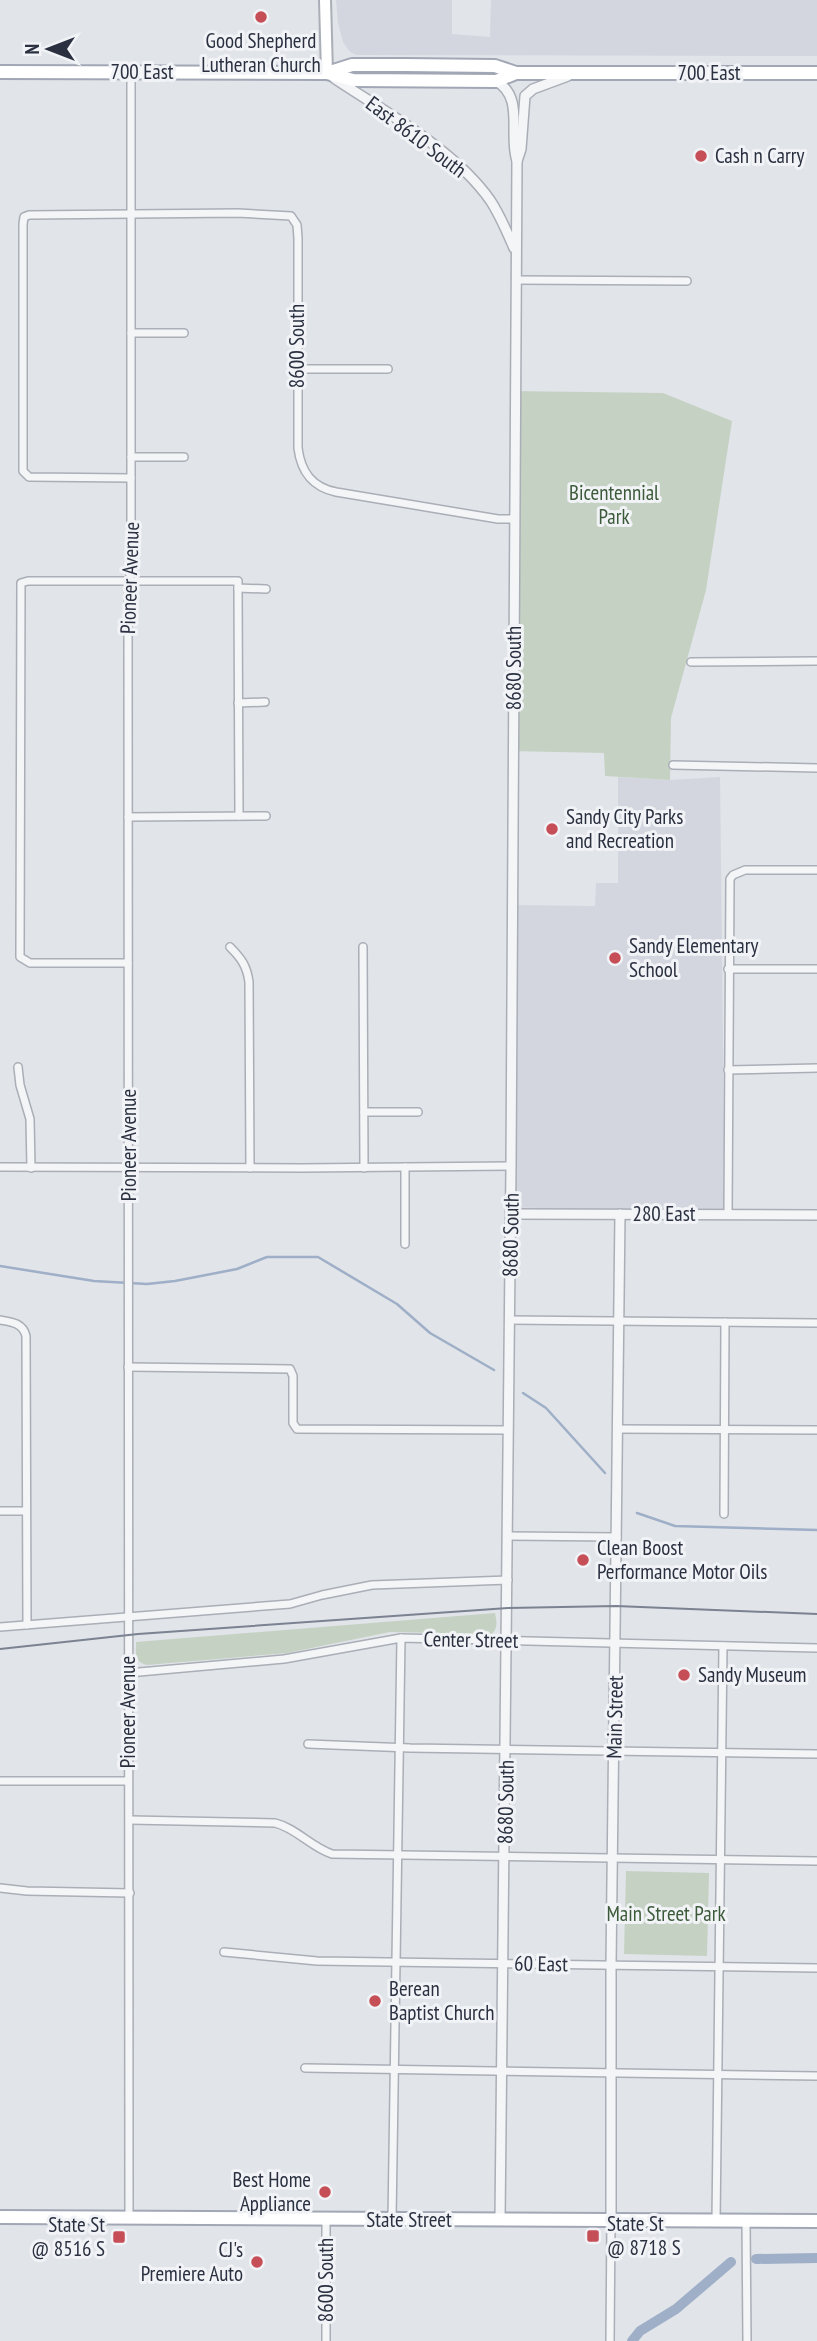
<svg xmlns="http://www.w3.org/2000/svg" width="817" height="2341" viewBox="0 0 817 2341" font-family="'PT Sans Narrow',sans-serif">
<rect width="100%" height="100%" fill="#e1e4e9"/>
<g fill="#d3d6de">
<path d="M336,0H452V34L490,37L491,0H817V56L357,55L350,52L343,42L338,23Z"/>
<path d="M618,777L670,780L720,777L725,1215L507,1207L508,905L595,906L596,883H618Z"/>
</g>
<g fill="#c5d2c3">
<path d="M511,391L663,393L732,421L706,590L671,718L670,780L605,776L604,753L509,751Z"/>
<path d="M495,1613C496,1620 499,1626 492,1634L390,1632L287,1653L147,1665C134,1662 136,1653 136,1642Z"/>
<path d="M626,1871L709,1873L707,1956L624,1954Z"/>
</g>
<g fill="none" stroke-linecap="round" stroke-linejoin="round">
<g stroke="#9eafc7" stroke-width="2.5">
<path d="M0,1266L94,1281L147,1284L175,1281L237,1269L267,1257H318L397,1304L430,1333L494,1370"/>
<path d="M523,1393L546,1408L605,1473"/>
<path d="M637,1513L675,1526L817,1530"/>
</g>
<g stroke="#9eafc7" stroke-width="10">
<path d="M756,2259L817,2258"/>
<path d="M632,2341L640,2331L676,2309L731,2262"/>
</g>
<defs>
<g id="minor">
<path d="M516,280L687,281"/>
<path d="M131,333H184"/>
<path d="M297,369H388"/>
<path d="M131,457H184"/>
<path d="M131,478L29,477L23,471V224L24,217L29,215L238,213L291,216L297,225L298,238V448C301,472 312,487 336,492L498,519H514"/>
<path d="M238,588L239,816"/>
<path d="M691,662L817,661"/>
<path d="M238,703L265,702"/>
<path d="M673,765L817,768"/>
<path d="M128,817L266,816"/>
<path d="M230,947C241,958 247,966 249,982L250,1168"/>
<path d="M363,947L364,1168"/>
<path d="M128,963H30L20,957L21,583L28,581H238V588L266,589"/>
<path d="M728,969H817"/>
<path d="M18,1067L20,1085L30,1119L31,1168"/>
<path d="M728,1070L817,1068"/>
<path d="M364,1112H418"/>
<path d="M0,1167L302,1168L511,1166"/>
<path d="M728,1215L730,879L733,875L745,870H817"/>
<path d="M405,1244V1167"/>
<path d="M0,1320C12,1322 23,1323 26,1336L27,1625"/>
<path d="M509,1320L817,1323"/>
<path d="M128,1367L290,1369L293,1376V1423L297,1429L508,1430"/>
<path d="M618,1429L817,1430"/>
<path d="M0,1511H26"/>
<path d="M724,1514L725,1322"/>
<path d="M508,1536L617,1537"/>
<path d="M0,1627L290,1604L322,1595L372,1585L508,1580"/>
<path d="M128,1673L284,1659L401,1638L817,1648"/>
<path d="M308,1744L410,1748L817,1754"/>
<path d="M0,1781H128"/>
<path d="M130,1820L275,1823C296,1828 311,1847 332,1854L817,1861"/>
<path d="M0,1888L27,1891L130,1893"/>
<path d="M224,1952L317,1961L817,1968"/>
<path d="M305,2068L817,2076"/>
<path d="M129,2218L128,603L131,561V73"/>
<path d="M326,2219V2341"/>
<path d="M392,2220L401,1638"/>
<path d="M716,2221L723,1646"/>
<path d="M746,2221L747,2341"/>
<path d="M610,2341L611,2220"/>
</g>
<g id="tertiary">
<path d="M334,78C386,113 454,149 490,200C500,215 507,232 514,248"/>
<path d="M496,81C525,97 508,135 517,161L511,1166L500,2220"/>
<path d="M517,161L521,149L525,96L533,89L568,76"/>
<path d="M511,1214L817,1215"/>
<path d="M611,2220V1965L620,1214"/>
</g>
<path id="secondary" d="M325,0L327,73"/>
<g id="primary">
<path d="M0,72L327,73L353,80L496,81L516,73H817"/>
<path d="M327,73L352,65H405L495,66L516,73"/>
<path d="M0,2217L817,2221"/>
</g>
</defs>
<use href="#minor" stroke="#aaaeb6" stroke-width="10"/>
<use href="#tertiary" stroke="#aaaeb6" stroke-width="12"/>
<use href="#secondary" stroke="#aaaeb6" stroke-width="14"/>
<use href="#primary" stroke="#a1a7b4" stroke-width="16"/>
<use href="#minor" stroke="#f4f5f7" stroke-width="7"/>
<use href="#tertiary" stroke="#f4f5f7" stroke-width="9"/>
<use href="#secondary" stroke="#fff" stroke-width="10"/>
<use href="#primary" stroke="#fff" stroke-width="12"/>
<path stroke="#7b8291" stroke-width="2" d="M0,1649L138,1634L508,1608L616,1606L817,1614"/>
</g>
<g fill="#c64e57" stroke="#f1f3f6" stroke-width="2.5">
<circle cx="261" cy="17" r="7"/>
<circle cx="701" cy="156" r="7"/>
<circle cx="552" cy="829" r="7"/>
<circle cx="615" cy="958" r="7"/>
<circle cx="583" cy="1560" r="7"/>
<circle cx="684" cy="1675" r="7"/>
<circle cx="375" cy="2001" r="7"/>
<circle cx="325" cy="2192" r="7"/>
<rect x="586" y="2229" width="14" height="14" rx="3.5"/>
<rect x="112" y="2230" width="14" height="14" rx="3.5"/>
<circle cx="257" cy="2262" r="7"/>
</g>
<g text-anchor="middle" stroke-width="6" stroke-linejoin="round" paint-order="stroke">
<g font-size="21" fill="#2a3040" stroke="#f1f3f6" text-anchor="start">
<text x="261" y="48" text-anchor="middle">Good Shepherd<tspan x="261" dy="24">Lutheran Church</tspan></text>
<text x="715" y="163">Cash n Carry</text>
<text x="566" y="824">Sandy City Parks<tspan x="566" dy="24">and Recreation</tspan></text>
<text x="629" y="953">Sandy Elementary<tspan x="629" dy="24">School</tspan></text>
<text x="597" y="1555">Clean Boost<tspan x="597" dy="24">Performance Motor Oils</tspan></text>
<text x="698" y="1682">Sandy Museum</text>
<text x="389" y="1996">Berean<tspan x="389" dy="24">Baptist Church</tspan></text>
<text x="311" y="2187" text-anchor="end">Best Home<tspan x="311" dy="24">Appliance</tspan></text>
<text x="607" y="2231">State St<tspan x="607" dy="24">@ 8718 S</tspan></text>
<text x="105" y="2232" text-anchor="end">State St<tspan x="105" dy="24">@ 8516 S</tspan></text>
<text x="243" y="2257" text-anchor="end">CJ's<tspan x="243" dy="24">Premiere Auto</tspan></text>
</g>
<g font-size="21" fill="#2a3040" stroke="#f1f3f6">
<text x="142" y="79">700 East</text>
<text x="709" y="80">700 East</text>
<text transform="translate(416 137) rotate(37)" y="7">East 8610 South</text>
<text transform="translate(297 346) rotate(-90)" y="7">8600 South</text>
<text transform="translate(130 578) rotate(-88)" y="7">Pioneer Avenue</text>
<text transform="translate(514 668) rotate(-90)" y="7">8680 South</text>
<text transform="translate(129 1145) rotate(-90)" y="7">Pioneer Avenue</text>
<text x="664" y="1221">280 East</text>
<text transform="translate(511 1235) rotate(-89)" y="7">8680 South</text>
<text transform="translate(471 1640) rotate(1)" y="7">Center Street</text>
<text transform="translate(128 1712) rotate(-90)" y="7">Pioneer Avenue</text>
<text transform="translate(615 1717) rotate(-89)" y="7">Main Street</text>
<text transform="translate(506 1802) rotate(-89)" y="7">8680 South</text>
<text transform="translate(541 1964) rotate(1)" y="7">60 East</text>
<text x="409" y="2227">State Street</text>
<text transform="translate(326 2280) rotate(-90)" y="7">8600 South</text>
</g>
<g font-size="21" fill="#3c5a39" stroke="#f1f3f6">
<text x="614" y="500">Bicentennial<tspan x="614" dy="24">Park</tspan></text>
<text x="666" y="1921">Main Street Park</text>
</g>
</g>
<g transform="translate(49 49) rotate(270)" stroke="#f1f3f6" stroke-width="5" paint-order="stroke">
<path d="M0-5L12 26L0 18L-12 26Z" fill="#2a3040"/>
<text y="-10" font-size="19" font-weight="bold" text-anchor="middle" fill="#2a3040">N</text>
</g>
</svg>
